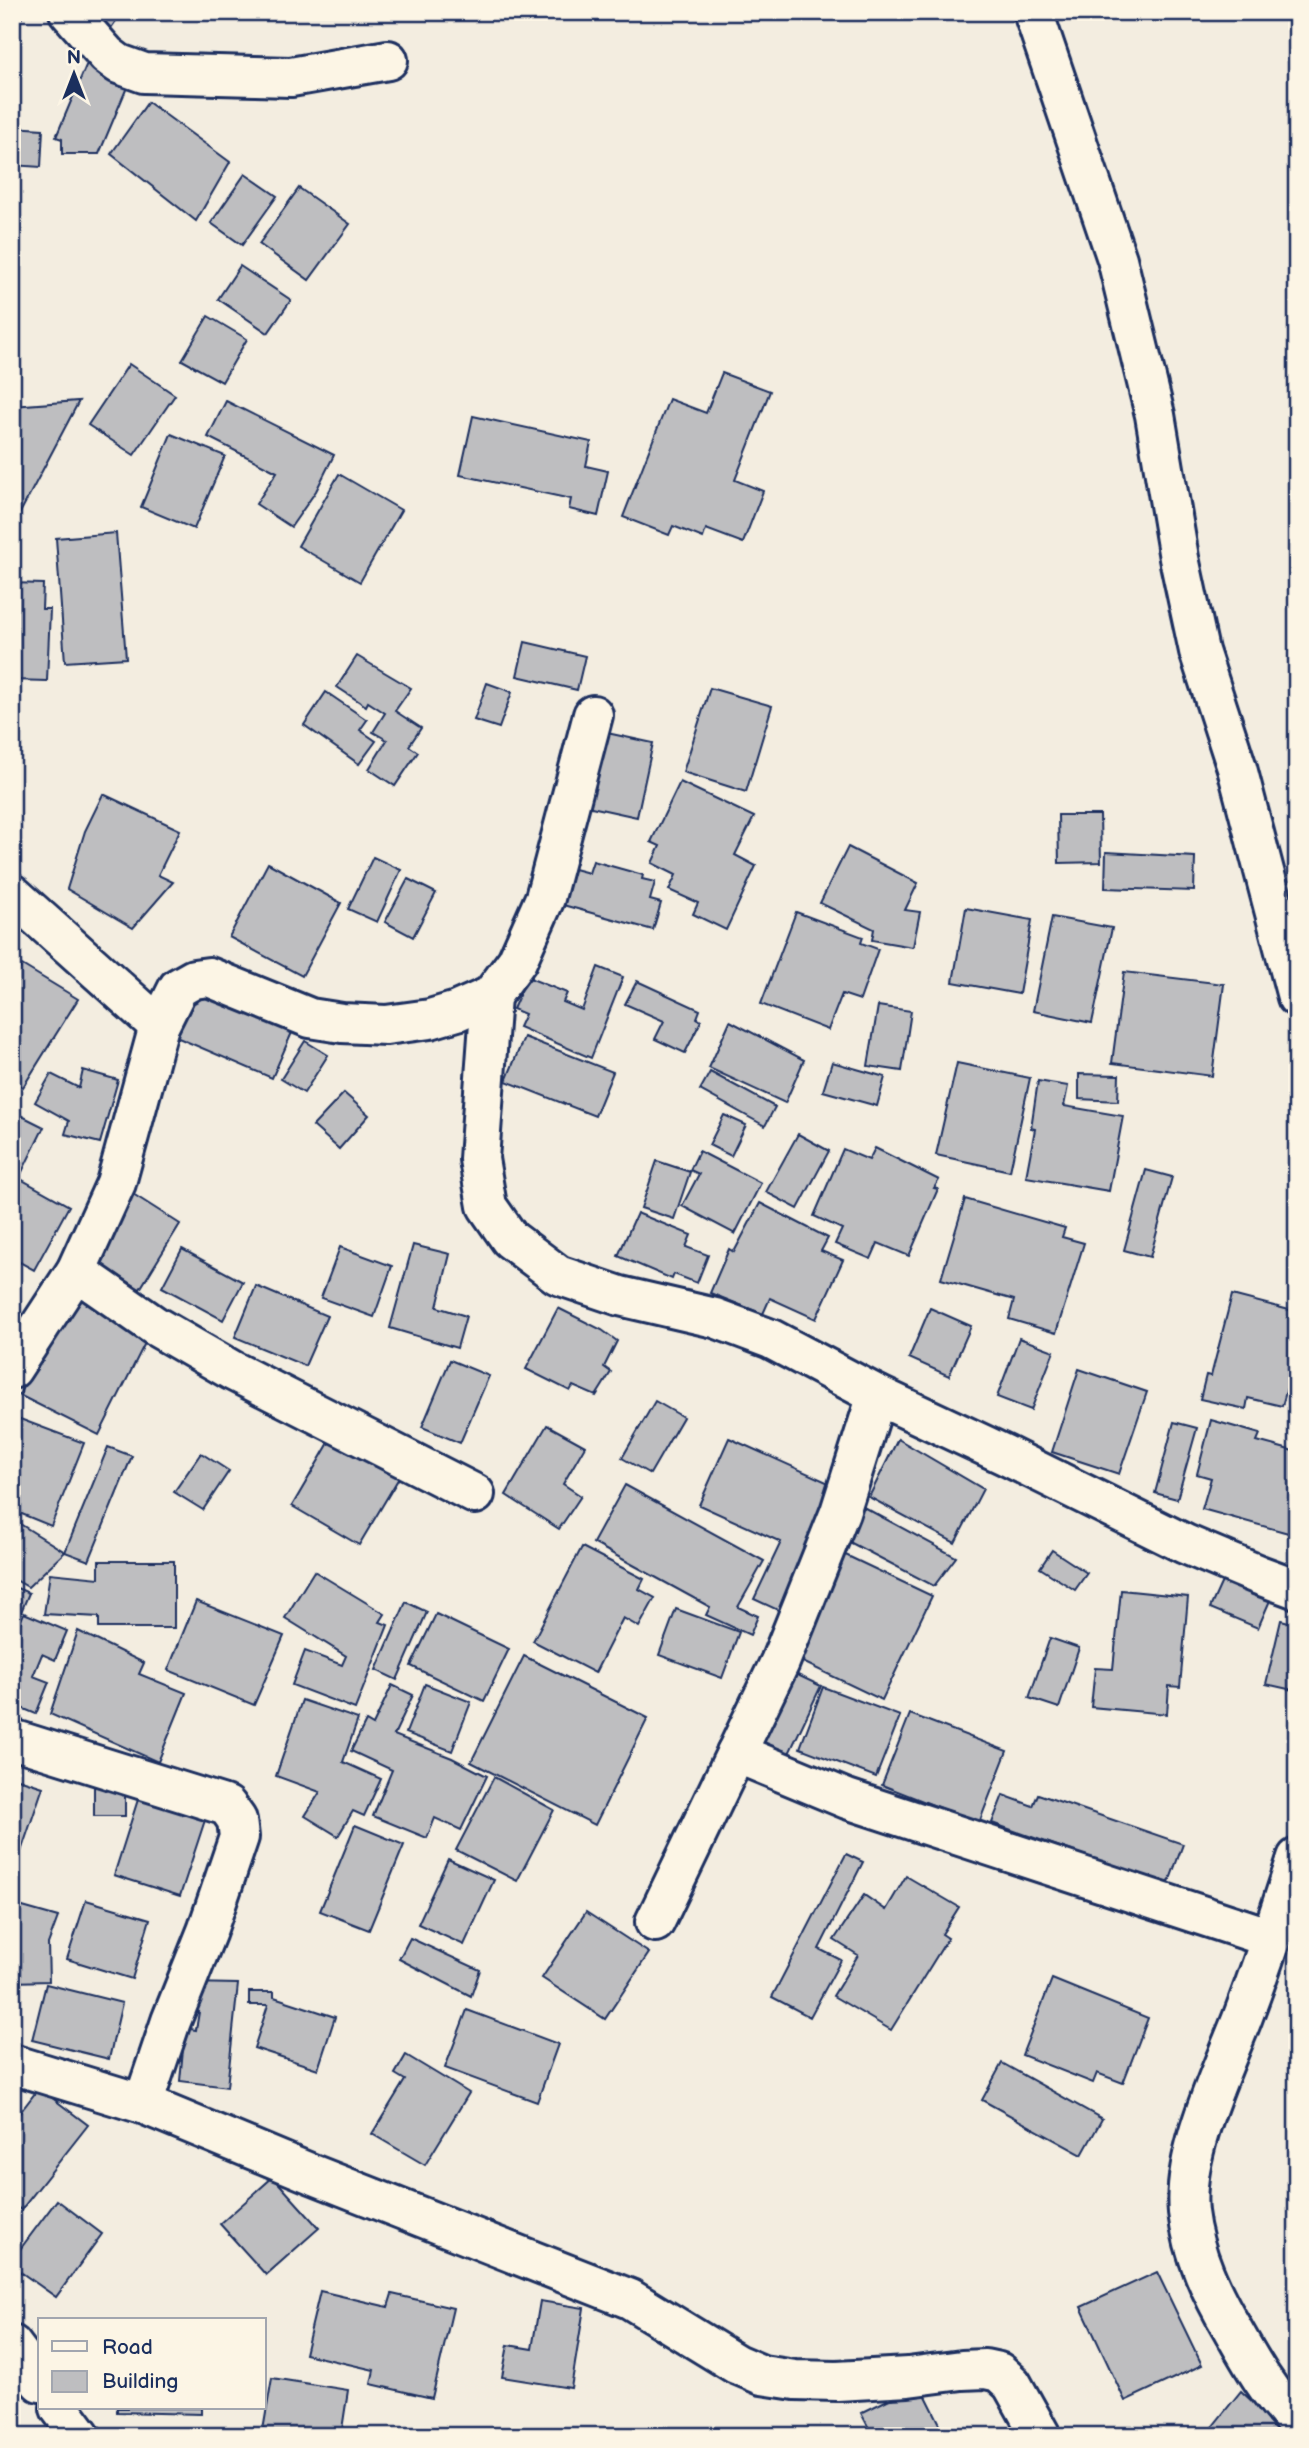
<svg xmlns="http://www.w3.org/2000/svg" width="1309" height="2448" viewBox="0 0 1309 2448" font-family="'Balsamiq Sans',sans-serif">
<rect width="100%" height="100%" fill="#f3ede0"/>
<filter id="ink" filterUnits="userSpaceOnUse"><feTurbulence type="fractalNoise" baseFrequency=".0143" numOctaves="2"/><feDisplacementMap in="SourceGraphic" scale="14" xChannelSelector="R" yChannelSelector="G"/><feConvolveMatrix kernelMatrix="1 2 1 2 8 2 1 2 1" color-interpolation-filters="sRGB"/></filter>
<g filter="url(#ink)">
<g fill="#bebec0" stroke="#1b2f5e" stroke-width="2">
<path d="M12,12H26L12,30Z"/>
<path d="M82,12H122L109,31Z"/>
<path d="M90,56L133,73L99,154H62V139L56,137Z"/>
<path d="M148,102L230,162L196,221L111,154Z"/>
<path d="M12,127L43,129L41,167L12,165Z"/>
<path d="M245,174L277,196L242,245L211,223Z"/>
<path d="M299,188L350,224L309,280L259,244Z"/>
<path d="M240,266L291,300L268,333L218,299Z"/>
<path d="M208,316L247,339L222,382L182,360Z"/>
<path d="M129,364L175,395L134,455L88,425Z"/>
<path d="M722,373L770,391L735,480L763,491L743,543L706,529L703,538L673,526L669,535L623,517L669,399L706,413Z"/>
<path d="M79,401L12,528V406Z"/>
<path d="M226,401L334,455L316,491L291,527L256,504L277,472L208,437Z"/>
<path d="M473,416L591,442L586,466L608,471L598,516L569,509L571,499L460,475Z"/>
<path d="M171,434L225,456L194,529L141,507Z"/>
<path d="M339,474L401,510L360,582L298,546Z"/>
<path d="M116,533L126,658L65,662L56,538Z"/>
<path d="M12,583L43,584L42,609H50L47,681L12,680Z"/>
<path d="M525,642L585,656L577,690L517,676Z"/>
<path d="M357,656L411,688L395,711L421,728L409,746L418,752L395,786L369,769L387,740L373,732L385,713L368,702L366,706L337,687Z"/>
<path d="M487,683L512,692L499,728L474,720Z"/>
<path d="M710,688L772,706L746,792L683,772Z"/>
<path d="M326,692L367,720L360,730L376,741L359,764L304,725Z"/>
<path d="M598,731L653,743L637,817L582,805Z"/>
<path d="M680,782L754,817L735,855L756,866L726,930L693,914L698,903L669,890L676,875L652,863L660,846L651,842Z"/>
<path d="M103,794L180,830L158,875L173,882L133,928L67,889L85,831Z"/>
<path d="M1058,815H1100L1101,862L1059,863Z"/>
<path d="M848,847L918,883L905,910L920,912L913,947L872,940L874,929L820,903Z"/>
<path d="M1106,852L1195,857L1194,891L1105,888Z"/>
<path d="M373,857L401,870L377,922L348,909Z"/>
<path d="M593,861L643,875L642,879L655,882L650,900L661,903L653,930L563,905L574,869L589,873Z"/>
<path d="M268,863L341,903L302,976L229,937Z"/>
<path d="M408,879L436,893L413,937L385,922Z"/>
<path d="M966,908L1032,920L1019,994L953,982Z"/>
<path d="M796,912L863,937L861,943L878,949L860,1000L842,994L828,1030L761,1004Z"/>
<path d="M1052,917L1112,928L1092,1023L1033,1011Z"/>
<path d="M22,965L78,999L23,1087L12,1080V981Z"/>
<path d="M598,967L623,977L591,1058L519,1027L525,1014L513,1009L527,977L567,993L563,1002L582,1010Z"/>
<path d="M1124,972L1224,984L1212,1076L1112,1063Z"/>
<path d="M637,981L700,1010L697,1018L701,1021L685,1053L655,1039L664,1021L625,1004Z"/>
<path d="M198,987L294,1028L272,1078L176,1037Z"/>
<path d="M878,1006L911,1011L902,1071L868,1066Z"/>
<path d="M730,1021L804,1060L785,1103L709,1068Z"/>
<path d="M524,1037L613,1072L595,1116L506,1081Z"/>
<path d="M305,1041L328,1055L304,1093L281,1079Z"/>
<path d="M832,1062L885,1077L877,1106L823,1091Z"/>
<path d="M957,1063L1030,1078L1010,1171L936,1155Z"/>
<path d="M83,1070L118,1080L100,1143L65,1134L69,1121L35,1102L51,1074L79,1088Z"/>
<path d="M710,1072L775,1107L765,1126L700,1090Z"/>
<path d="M1079,1074L1119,1075L1118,1101L1079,1099Z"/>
<path d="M1038,1081L1068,1086L1064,1106L1123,1116L1109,1191L1026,1177L1035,1129L1031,1128Z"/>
<path d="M344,1093L369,1115L339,1149L313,1126Z"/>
<path d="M12,1111L44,1127L19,1178L69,1206L34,1270L12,1258Z"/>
<path d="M724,1115L746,1125L731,1156L709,1145Z"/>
<path d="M798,1134L829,1151L798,1209L766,1192Z"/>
<path d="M875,1148L939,1180L934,1188L938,1189L909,1256L878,1243L871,1259L835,1244L842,1229L814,1216L843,1149L869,1160Z"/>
<path d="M699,1151L761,1183L735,1234L682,1206L699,1174L690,1170Z"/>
<path d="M657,1161L690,1172L674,1219L641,1208Z"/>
<path d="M1146,1170L1172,1177L1150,1257L1124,1250Z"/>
<path d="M133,1194L180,1224L140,1289L92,1259Z"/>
<path d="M965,1199L1065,1228L1062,1237L1084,1243L1056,1333L1009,1319L1014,1300L941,1279Z"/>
<path d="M760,1203L828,1238L821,1251L843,1260L816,1319L770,1298L763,1314L710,1293L729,1249L734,1252Z"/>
<path d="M637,1213L691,1235L686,1247L708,1255L697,1283L674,1274L672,1279L618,1256Z"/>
<path d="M413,1245L450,1254L437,1307L466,1316L457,1348L390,1328Z"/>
<path d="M340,1247L392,1266L374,1317L321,1298Z"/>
<path d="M182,1249L243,1282L223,1320L162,1287Z"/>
<path d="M256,1286L327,1316L305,1366L235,1337Z"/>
<path d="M70,1293L150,1333L99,1435L19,1395Z"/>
<path d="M1232,1295L1297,1312V1352L1282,1406L1248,1398L1246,1409L1200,1399L1206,1375L1211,1376Z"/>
<path d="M558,1308L602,1330L617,1341L604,1367L611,1372L596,1396L573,1386L570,1391L526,1369Z"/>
<path d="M930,1308L971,1326L949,1376L909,1358Z"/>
<path d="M1019,1338L1054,1351L1031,1410L997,1397Z"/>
<path d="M450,1360L489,1376L460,1443L422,1427Z"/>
<path d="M1079,1369L1147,1392L1119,1474L1052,1452Z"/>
<path d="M655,1401L683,1417L650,1474L622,1458Z"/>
<path d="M12,1416L84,1443L51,1526L12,1510Z"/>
<path d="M1211,1420L1260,1434L1257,1441L1297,1452V1518L1292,1534L1202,1509L1211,1478L1197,1474Z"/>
<path d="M1174,1422L1197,1428L1177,1499L1155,1493Z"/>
<path d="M547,1425L585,1446L563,1484L581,1496L559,1529L506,1495Z"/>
<path d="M333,1436L400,1476L359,1545L292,1506Z"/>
<path d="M729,1438L840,1488L782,1612L754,1599L781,1542L699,1505Z"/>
<path d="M898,1439L983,1489L955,1543L869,1497Z"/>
<path d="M108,1447L132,1456L89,1561L65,1552Z"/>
<path d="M201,1453L229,1471L203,1510L174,1492Z"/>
<path d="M625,1485L764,1561L738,1607L758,1616L750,1635L706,1615L710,1607L593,1543Z"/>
<path d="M854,1502L956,1557L934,1586L836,1535Z"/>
<path d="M12,1519L65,1552L28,1587L12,1578Z"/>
<path d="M582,1547L644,1579L639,1589L655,1598L639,1627L623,1618L595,1673L533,1641Z"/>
<path d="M835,1550L932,1596L882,1700L786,1654Z"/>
<path d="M1052,1550L1087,1573L1075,1590L1040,1568Z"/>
<path d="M99,1561H174V1628H99V1617L44,1614L50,1573L99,1578Z"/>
<path d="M1228,1568L1275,1589L1258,1628L1210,1608Z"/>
<path d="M314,1571L385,1614L380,1622L388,1625L355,1709L292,1685L305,1651L342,1665L346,1656L285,1618Z"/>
<path d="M12,1586L29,1593L19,1617L12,1614Z"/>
<path d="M1121,1590L1188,1597L1180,1687L1169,1686L1167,1714L1091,1707L1095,1668L1113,1669Z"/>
<path d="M196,1601L284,1636L254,1705L168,1670Z"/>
<path d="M406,1602L427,1612L397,1680L376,1670Z"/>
<path d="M676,1609L739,1632L722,1678L659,1655Z"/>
<path d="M24,1613L67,1631L55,1660L42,1654L33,1676L49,1682L36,1714L12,1704V1642Z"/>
<path d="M436,1614L509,1649L484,1701L411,1666Z"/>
<path d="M1281,1620L1297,1624V1691L1266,1684Z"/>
<path d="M78,1631L144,1663L139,1674L186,1693L158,1762L50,1714Z"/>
<path d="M1050,1638L1079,1648L1059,1708L1029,1698Z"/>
<path d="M524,1656L648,1718L595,1825L471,1762Z"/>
<path d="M787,1670L821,1686L785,1762L751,1745Z"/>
<path d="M425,1684L471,1702L452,1751L406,1733Z"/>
<path d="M392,1685L413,1695L394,1735L452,1758L487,1776L461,1830L435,1818L427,1838L373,1816L392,1770L351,1751L366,1721L373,1725Z"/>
<path d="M823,1687L900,1716L876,1777L800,1748Z"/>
<path d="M302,1700L358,1719L343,1762L381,1779L364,1816L353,1811L338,1836L305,1816L320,1792L276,1776Z"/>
<path d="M910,1714L1007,1751L979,1823L882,1785Z"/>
<rect x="94" y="1776" width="31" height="40"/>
<path d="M12,1777L43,1787L12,1878Z"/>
<path d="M494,1777L554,1810L517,1881L456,1850Z"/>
<path d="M141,1790L208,1811L180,1896L114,1875Z"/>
<path d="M1038,1794L1183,1844L1168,1885L992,1823L1003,1795L1033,1806Z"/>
<path d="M355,1825L404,1845L369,1930L320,1911Z"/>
<path d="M846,1854L863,1862L819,1949L841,1960L810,2017L772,1997Z"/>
<path d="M448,1859L494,1880L464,1945L418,1924Z"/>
<path d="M906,1876L959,1907L942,1934L948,1938L891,2030L833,1996L858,1955L834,1940L864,1895L886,1910Z"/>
<path d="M86,1900L150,1919L132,1979L67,1959Z"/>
<path d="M12,1904L58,1917L48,1944L49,1981L12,1982Z"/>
<path d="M586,1912L649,1953L605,2019L542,1978Z"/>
<path d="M410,1938L480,1970L471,1996L399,1959Z"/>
<path d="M1052,1979L1148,2018L1123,2083L1097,2073L1093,2083L1022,2055Z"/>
<path d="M189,1983L238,1984L227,2087L180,2081L185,2028L196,2030L199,2012L188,2011Z"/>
<path d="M46,1984L122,2003L109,2059L32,2040Z"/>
<path d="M249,1992H274V1997L335,2017L318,2069L254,2048L268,2005H249Z"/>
<path d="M467,2010L558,2044L537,2102L445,2068Z"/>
<path d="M406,2055L469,2093L425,2165L372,2134L405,2080L395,2074Z"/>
<path d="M1002,2063L1102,2119L1082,2155L982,2100Z"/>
<path d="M39,2088L88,2125L21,2210L12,2203V2123Z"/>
<path d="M273,2177L319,2228L266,2275L220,2224Z"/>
<path d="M57,2200L102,2234L56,2297L12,2266V2260Z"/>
<path d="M1157,2272L1202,2365L1125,2401L1081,2307Z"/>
<path d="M320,2291L388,2307L392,2294L453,2308L432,2398L371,2384L374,2370L305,2354Z"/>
<path d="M540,2301L584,2308L571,2388L502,2377L508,2345L532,2349Z"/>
<path d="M272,2378L348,2390L341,2436H262Z"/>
<path d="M920,2384L946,2436H873L861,2413Z"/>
<path d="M1241,2391L1289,2436H1205Z"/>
<path d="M117,2408H201V2414L117,2412Z"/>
</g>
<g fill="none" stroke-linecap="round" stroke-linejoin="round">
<defs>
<g id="street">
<path d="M69,12L107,55L119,64L144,73L291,77L388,60"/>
<path d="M1033,12L1117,259L1155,415L1179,558L1199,651L1237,768L1297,997"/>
<path d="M12,894L159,1026"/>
<path d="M491,996L479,1159L487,1206L510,1239L558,1275L620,1296L715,1318L771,1339L877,1395L1005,1455L1185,1544L1259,1575L1297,1589"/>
<path d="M76,1271L155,1326L233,1371L475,1494"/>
<path d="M12,1369L76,1271L116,1183L159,1026L178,988L194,979L209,977L310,1018L342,1023L386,1025L430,1019L457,1011L491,996L517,961L545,898L593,715"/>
<path d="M12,1739L227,1806L237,1820L239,1837L207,1931L171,2021L143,2104"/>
<path d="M736,1753L847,1799L1271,1938"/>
<path d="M1297,1858C1280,1912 1262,1966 1242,2019C1221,2073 1182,2153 1188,2212C1193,2255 1212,2294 1233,2330C1251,2362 1270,2396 1297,2422"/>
<path d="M655,1922L780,1662L840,1512L877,1395"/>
<path d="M12,2064L143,2104L312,2174L630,2299L736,2364L762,2375L795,2380L837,2381L908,2377L962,2370L985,2369L999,2372L1012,2384L1041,2436"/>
<path d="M12,2345L40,2382"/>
<path d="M60,2408L81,2436"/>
</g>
</defs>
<use href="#street" stroke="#1b2f5e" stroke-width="44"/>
<use href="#street" stroke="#fcf5e5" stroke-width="38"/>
</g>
</g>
<rect width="1309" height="2448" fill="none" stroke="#fcf5e5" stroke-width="42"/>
<rect x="21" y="21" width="1267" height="2406" fill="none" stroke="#1b2f5e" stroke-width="2.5" filter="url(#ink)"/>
<rect x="38" y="2318" width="228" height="91" fill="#fcf5e5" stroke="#a2a6af" stroke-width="2"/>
<rect x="52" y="2341" width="35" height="10" fill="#fcf5e5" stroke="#a2a6af" stroke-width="2"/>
<text x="102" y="2354" font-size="21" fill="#1b2f5e">Road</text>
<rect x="52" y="2371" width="35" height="21" fill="#bebec0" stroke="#a2a6af" stroke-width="2"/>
<text x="102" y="2388" font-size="21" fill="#1b2f5e">Building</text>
<g transform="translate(74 74)" stroke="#fcf5e5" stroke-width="5" paint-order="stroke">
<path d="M0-5L12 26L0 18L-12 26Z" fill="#1b2f5e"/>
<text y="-10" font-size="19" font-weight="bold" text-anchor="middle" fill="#1b2f5e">N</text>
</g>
</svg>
